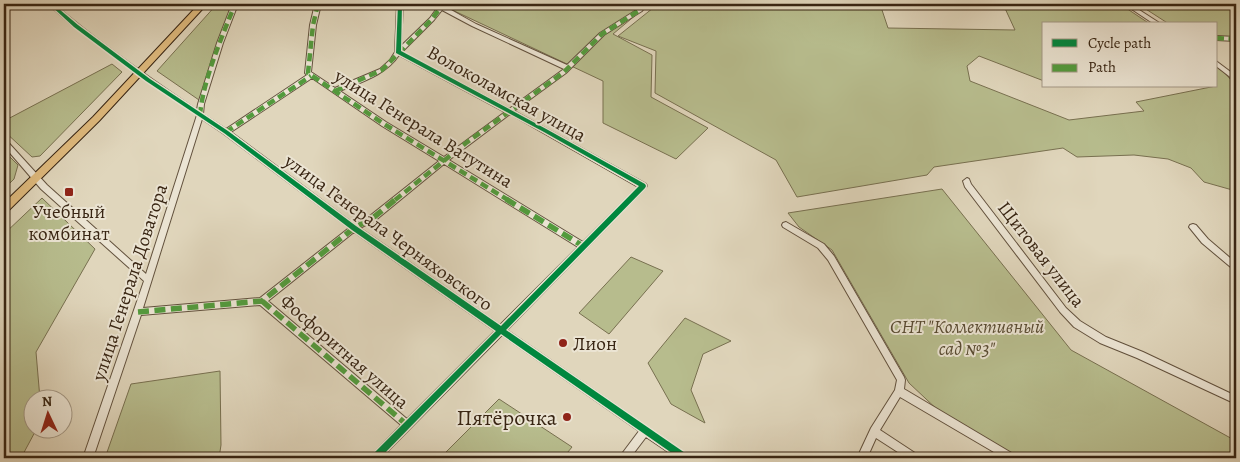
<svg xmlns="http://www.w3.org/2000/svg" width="1240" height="462" viewBox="0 0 1240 462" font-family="Alegreya,serif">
<rect width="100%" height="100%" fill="#e0d6bc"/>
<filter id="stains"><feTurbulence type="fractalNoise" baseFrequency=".004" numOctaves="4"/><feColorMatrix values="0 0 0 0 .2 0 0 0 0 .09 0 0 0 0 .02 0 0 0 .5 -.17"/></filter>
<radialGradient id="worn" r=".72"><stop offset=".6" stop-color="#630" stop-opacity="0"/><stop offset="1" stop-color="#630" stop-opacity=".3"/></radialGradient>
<g fill="#b7bc8d" stroke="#787050">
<path d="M217,4H233L199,100L157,71Z"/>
<path d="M448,4H649L613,34L652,55L651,97L708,128L676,159L603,123V81L448,8Z"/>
<path d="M658,4H880L888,28L1015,30L1003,4H1120L1150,24H1044V81L979,56L967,66L970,81L1069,120L1144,111L1136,102L1216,86V67L1224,72L1236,86V191L1204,182L1191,168L1168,159L1134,155L1077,157L1063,148L934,167L927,175L797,197L776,160L655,93L656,51L618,36Z"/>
<path d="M1138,4H1236V36L1216,38V24H1169Z"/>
<path d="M112,64L122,72L40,156L32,157L4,131V121Z"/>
<path d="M4,151L18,165L14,179L4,189Z"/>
<path d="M942,189L1071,350L1236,441V458H1017L942,414L909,383L832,250L799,227L788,213Z"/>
<path d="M42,198L95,249L36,352L40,399L32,400V430H36L21,458H4V234Z"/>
<path d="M631,257L663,271L609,334L579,313Z"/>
<path d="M685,318L731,341L703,354L691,390L705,423L671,404L648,363Z"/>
<path d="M220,371L221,445L219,458H105L131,384Z"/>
<path d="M499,399L572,447L563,458H440Z"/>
</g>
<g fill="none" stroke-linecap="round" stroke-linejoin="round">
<defs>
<g id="minor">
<path d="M48,4H54C99,43 148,77 197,110L198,104L217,43L232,4H238L223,43L204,104L203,114L226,129L307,75L305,73L310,25L315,4H321L316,25L311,72L335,88L380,69L390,60L395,52L397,4H403L401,46L430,18L440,4H446L444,6L476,24L567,65L600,33L638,9L641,4H647L642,11L604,35L566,73L514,111L646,184L647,186L507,330L688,455L690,458H677L646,437L630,458H619L621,455L639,431L502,335L381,458H370L372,455L401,425L260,305L141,315L93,458H83L144,281L41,189L4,146V140H6L47,185L146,274L197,115L146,81L74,27ZM442,10L472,26L564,69L509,109L402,52L434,20ZM399,55L505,112L444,157L386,122L340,91C361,82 386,75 399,55ZM312,78L382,126L439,161L371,215L354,224L231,132ZM510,114L638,187L583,242L449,160ZM202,119L224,134L349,228L260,298L143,308ZM444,164L578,247L500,325L360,228L377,219ZM354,232L495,331L407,419L268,301Z"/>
<path d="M1124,4H1130L1161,24H1154Z"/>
<path d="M1216,36L1236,37V41L1216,40Z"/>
<path d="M1216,61L1236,76V81L1234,80L1216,66Z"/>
<path d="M967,178L969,179L971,184L1066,308L1080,321L1106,337L1143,352L1236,396V404L1137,358L1100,343L1074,327L1060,312L965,187L963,181Z"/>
<path d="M786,222L824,244L834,256L904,377L905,380L904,389L1015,455L1017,458H1004L900,397L880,430L918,455L920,458H907L876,438L867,458H857L871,428L895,390L897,380L828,260L818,248L783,227L782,225L783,223Z"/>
<path d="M1193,224L1196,225L1208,239L1236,263V270L1233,269L1202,243L1189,227L1190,225Z"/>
</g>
<path id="major" d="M199,4H207L99,121L7,212L4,213V203L93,117Z"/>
</defs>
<use href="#minor" stroke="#62513d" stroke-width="2"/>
<use href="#major" stroke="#382513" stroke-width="2"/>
<use href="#minor" fill="#ebe4d3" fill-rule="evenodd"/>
<use href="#major" fill="#e0bb7e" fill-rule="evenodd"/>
<g stroke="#529b3d" stroke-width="4.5" stroke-dasharray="8 4.5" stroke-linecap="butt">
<path d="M318,4L313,25L308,73L384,124L508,200"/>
<path d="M1216,38L1236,39"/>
<path d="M1230,74H1236"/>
<path d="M335,91L382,70L432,19L443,4"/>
<path d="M200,115C203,80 222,37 235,4"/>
<path d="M226,132L311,76"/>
<path d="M395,200L466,143L564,72L602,34L640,10L644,4"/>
</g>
<g stroke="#529b3d" stroke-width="5.5" stroke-dasharray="11 5.5" stroke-linecap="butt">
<path d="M506,199L583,246"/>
<path d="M262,301L407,425"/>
<path d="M138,312L262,301L354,228L374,217L396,199"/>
</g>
<defs>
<path id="cycleway" d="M49,4H53L78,25L150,79L228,131L356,226L501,326L639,186L544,132L396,53L398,4H402L401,51L548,130L645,184L646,186L645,188L506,330L688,455L689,458H679L501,334L380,458H371L372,455L496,331L352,230L224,133L146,81L74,27Z"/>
</defs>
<use href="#cycleway" stroke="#ebe4d3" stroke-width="3"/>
<use href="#cycleway" fill="#00873e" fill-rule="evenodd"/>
</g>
<g fill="#8f2418" stroke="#ebe4d3" stroke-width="2">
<rect x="64" y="187" width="10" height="10" rx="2.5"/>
<circle cx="563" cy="343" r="5"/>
<circle cx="567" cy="417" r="5"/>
</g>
<g text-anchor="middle" stroke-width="4" stroke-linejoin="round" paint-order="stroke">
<g font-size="19" fill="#382513" stroke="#ebe4d3">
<text transform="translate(507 93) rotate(29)" y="7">Волоколамская улица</text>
<text transform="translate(424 128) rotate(32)" y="7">улица Генерала Ватутина</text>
<text transform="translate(389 232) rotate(36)" y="7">улица Генерала Черняховского</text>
<text transform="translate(1042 254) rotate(52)" y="7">Щитовая улица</text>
<text transform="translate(129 282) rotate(-72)" y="7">улица Генерала Доватора</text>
<text transform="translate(345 351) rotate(41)" y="7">Фосфоритная улица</text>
</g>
<g font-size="19" fill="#382513" stroke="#ebe4d3">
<text x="69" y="218">Учебный<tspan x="69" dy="22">комбинат</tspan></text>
<text x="573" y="350" text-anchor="start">Лион</text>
</g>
<g font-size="19" font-style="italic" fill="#584b32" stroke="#ebe4d3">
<text x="967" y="333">СНТ "Коллективный<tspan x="967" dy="22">сад №3"</tspan></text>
</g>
<g font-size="22" fill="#382513" stroke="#ebe4d3" text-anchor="end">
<text x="557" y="425">Пятёрочка</text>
</g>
</g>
<rect width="1240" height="462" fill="none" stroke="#e0d6bc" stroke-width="20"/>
<rect x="5" y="5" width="1230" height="452" fill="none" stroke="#382513" stroke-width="2.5"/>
<rect x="10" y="10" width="1220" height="442" fill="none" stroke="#382513"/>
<rect x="1042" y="22" width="175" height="65" fill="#ebe4d3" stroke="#a39886"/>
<rect x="1052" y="39" width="25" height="8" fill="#00873e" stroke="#a39886"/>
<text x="1088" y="48" font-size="15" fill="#382513">Cycle path</text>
<rect x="1052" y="64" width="25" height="8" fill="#529b3d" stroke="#a39886"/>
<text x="1088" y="72" font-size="15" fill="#382513">Path</text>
<g transform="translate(48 414) rotate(356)"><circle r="24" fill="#ebe4d3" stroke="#a39886"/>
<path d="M0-4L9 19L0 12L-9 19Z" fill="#8f2418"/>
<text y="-8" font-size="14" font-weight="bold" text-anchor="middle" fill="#382513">N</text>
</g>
<rect width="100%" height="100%" filter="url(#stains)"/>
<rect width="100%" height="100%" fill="url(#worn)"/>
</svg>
